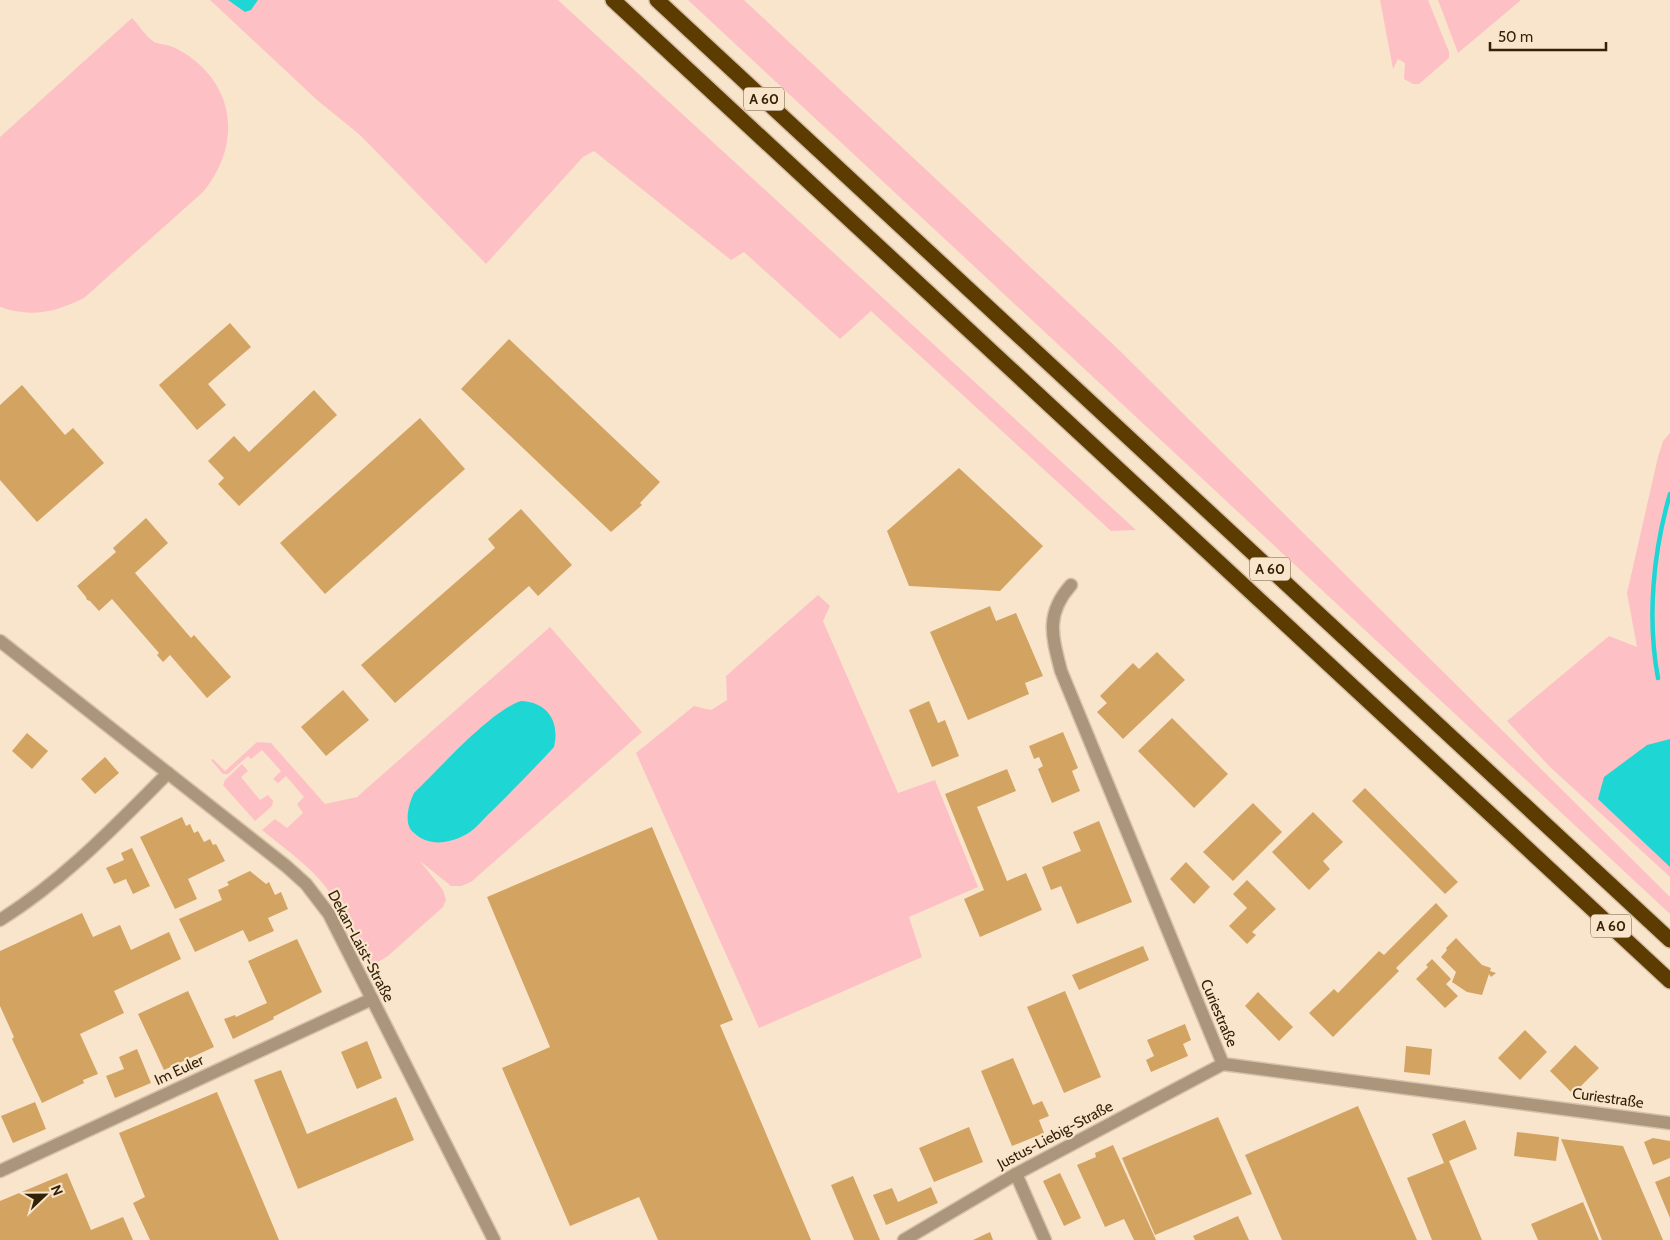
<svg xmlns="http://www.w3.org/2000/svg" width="1670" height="1240" viewBox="0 0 1670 1240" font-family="Cabin,sans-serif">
<rect width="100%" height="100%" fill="#f9e5cc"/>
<g fill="#fdc1c5">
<path d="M210,0H558L1136,530L1111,531L871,311L840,339L744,252L731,260L594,151L583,157L486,264L360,135L317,100Z"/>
<path d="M688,0H744L1116,347L1670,897V914Z"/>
<path d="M1380,0H1428L1449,52V58L1419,84H1413L1404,79L1405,63L1398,59L1393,69Z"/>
<path d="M1438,0H1521L1458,53Z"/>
<path d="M132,18C139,25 145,36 153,41C156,44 163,44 167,45C177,48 187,54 194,60C239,96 237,151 203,192L84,298C56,312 31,318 0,307V137Z"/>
<path d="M1670,433V877L1550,767L1507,721L1609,636L1637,647L1627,593L1658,457L1663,441Z"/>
<path d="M818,595L830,606L823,621L898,793L935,780L978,887L909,917L922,957L759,1028L636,753L694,706L711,710L727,700L726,676Z"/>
<path d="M550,627L642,732L471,882L461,886H451L420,861L443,890L446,900L443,907L388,956L370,967C353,946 346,919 332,896C315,869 286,850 262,830L275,819L287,828L303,813L297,804L304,797L286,776L278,783L273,779L281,771L262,750L251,759L248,756L228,774H223L211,760L213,759L225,771L257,742L271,743L325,804L357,797Z"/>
<path d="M242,764L248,771L241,777L260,800L268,795L273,801L272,806L255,821L223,785L225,780Z"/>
</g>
<g fill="#1ed7d5">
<path d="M228,0H258L251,10L245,12Z"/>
<path d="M521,701C548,702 560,722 554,747C534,769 513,790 492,811C484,818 476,829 467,834C449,844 428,847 413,832C403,823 409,803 414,793C440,768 490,711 521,701Z"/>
<path d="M1670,739V867L1598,799L1604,777L1647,745Z"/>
</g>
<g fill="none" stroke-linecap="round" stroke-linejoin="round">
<path stroke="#1ed7d5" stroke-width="4.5" d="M1658,678C1647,619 1653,552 1670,494"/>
</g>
<g fill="#d3a362">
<path d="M230,323L251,347L208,384L226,405L197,430L159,385Z"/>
<path d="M509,339L660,482L640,503L642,505L611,532L461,389Z"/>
<path d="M22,385L65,435L73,428L104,463L37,522L0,480V405Z"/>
<path d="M314,390L337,415L239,506L218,484L224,478L208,461L234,436L249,452Z"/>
<path d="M420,418L465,469L325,594L280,543Z"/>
<path d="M959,468L1043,546L1000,591L909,586L887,531Z"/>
<path d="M521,509L572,565L538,596L529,586L395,703L361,665L495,548L488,539Z"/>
<path d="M146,518L168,543L135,573L191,638L194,635L231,677L207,698L170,655L163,662L157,655L159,653L112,599L99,611L90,601L87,600L86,597L77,586L116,552L113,548Z"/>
<path d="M990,606L996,621L1016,613L1043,676L1025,683L1029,694L968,720L930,632Z"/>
<path d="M1157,652L1185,680L1123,739L1097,712L1107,703L1100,696L1133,663L1139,669Z"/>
<path d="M343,690L369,720L326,756L301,727Z"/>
<path d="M929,701L938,723L945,720L959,756L932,767L909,710Z"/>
<path d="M1172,718L1228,774L1194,808L1138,751Z"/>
<path d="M1063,732L1078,768L1072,771L1080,791L1052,803L1038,769L1043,766L1039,757L1034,759L1029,746Z"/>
<path d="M27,733L48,751L32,769L12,751Z"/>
<path d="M105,757L119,773L95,794L81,779Z"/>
<path d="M1007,769L1016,791L977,807L1007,881L1026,873L1042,910L980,937L964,899L984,890L945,794Z"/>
<path d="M1365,788L1458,882L1445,894L1352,801Z"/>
<path d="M1253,803L1282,832L1233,881L1203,852Z"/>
<path d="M1313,812L1343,842L1323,861L1330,869L1309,890L1272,852Z"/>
<path d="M182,817L186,826L190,824L194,833L198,831L204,842L210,839L213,845L216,844L225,861L188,879L197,899L175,909L140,837Z"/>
<path d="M1099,821L1132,902L1077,924L1061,886L1051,890L1042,867L1081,851L1073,832Z"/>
<path d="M652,827L733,1020L720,1025L811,1240H658L639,1197L570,1226L502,1068L550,1047L487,897Z"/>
<path d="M132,848L150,886L133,894L126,879L114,884L106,868L124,860L121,853Z"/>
<path d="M1186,862L1210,887L1194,904L1170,879Z"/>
<path d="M250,871L266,884L269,882L275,895L281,892L288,909L268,918L274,931L249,942L243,930L195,952L179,919L222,900L218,890L229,885L227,882Z"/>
<path d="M1247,880L1276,909L1252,932L1256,935L1247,944L1229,926L1247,908L1233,894Z"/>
<path d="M1436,903L1448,916L1396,968L1399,971L1333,1037L1309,1013L1334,989L1338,993L1379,951L1384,955Z"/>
<path d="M82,913L93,937L120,925L131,950L169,932L181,959L114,991L124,1013L80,1034L98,1074L83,1080L84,1083L42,1103L12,1039L14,1037L0,1006V951Z"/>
<path d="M1456,938L1482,965L1491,968L1490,971L1496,973L1491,977L1489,974L1482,995L1467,992L1452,982L1456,972L1441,957L1447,950L1446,948Z"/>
<path d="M297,939L322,992L273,1017L274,1019L233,1039L224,1019L235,1015L236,1017L267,1003L248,961Z"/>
<path d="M1143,946L1149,960L1079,990L1072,975Z"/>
<path d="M1432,959L1451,979L1446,984L1458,996L1445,1008L1416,979L1428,967L1426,965Z"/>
<path d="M188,991L214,1047L164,1070L138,1014Z"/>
<path d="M1065,991L1101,1077L1064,1093L1027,1007Z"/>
<path d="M1258,992L1293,1027L1279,1041L1245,1006Z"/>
<path d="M1185,1024L1191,1040L1183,1044L1188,1056L1151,1072L1146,1060L1154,1056L1147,1040Z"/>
<path d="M1525,1030L1547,1052L1520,1080L1498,1058Z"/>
<path d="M367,1041L382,1078L357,1089L341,1052Z"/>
<path d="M1575,1045L1599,1068L1573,1094L1550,1071Z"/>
<path d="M1406,1046L1432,1049L1430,1075L1404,1072Z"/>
<path d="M137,1049L151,1083L115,1098L106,1076L124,1069L119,1057Z"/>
<path d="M1013,1058L1033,1105L1042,1101L1049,1116L1039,1120L1044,1133L1012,1146L981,1071Z"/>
<path d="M281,1070L307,1134L396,1097L414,1140L298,1189L254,1080Z"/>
<path d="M217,1092L279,1240H150L133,1203L145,1197L119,1133Z"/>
<path d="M35,1102L46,1129L13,1143L1,1116Z"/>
<path d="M1358,1106L1417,1240H1282L1245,1155Z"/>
<path d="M1218,1117L1252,1194L1155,1235L1122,1158Z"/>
<path d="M1465,1120L1477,1149L1449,1161L1482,1240H1432L1407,1178L1444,1163L1432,1134Z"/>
<path d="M969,1127L983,1162L934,1182L919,1148Z"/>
<path d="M1517,1132L1559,1137L1556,1161L1514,1156Z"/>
<path d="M1653,1138L1670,1141V1158L1653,1165L1644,1142Z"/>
<path d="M1561,1139L1623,1146L1663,1240H1602Z"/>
<path d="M1113,1145L1156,1240H1134L1124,1219L1105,1227L1077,1165L1096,1157L1095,1153Z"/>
<path d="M67,1173L91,1230L123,1217L133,1240H0V1201Z"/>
<path d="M1060,1173L1081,1218L1064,1226L1043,1181Z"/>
<path d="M853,1176L880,1240H854L831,1185Z"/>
<path d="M1670,1176V1218L1655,1182Z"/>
<path d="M931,1187L938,1203L886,1225L873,1195L892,1188L898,1202Z"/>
<path d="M1583,1202L1599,1240H1538L1531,1224Z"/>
<path d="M1238,1216L1249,1240H1195L1193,1236Z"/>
<path d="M990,1232L993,1240H973Z"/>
</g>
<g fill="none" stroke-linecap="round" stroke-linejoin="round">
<defs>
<g id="minor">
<path d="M1071,585C1045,614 1052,636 1061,671L1223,1064L1670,1123"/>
<path d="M0,641L286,866L306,884L329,914L494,1240"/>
<path d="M0,920C64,880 115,826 168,773"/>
<path d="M0,1171L372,999"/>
<path d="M1016,1174L1045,1240"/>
<path d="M904,1240L1016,1174L1223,1064"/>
</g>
<g id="highway">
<path d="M613,0L1670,981"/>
<path d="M657,0L1670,940"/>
</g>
</defs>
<use href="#minor" stroke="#d6c2a8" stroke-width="15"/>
<use href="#highway" stroke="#d6c2a8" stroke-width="18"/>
<use href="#minor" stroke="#ab967c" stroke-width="12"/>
<use href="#highway" stroke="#5d3c02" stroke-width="15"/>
</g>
<g text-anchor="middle" stroke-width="4.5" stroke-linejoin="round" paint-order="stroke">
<g fill="#f9e5cc" stroke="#6f5c41" stroke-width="1">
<rect x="744" y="87.5" width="40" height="23" rx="4"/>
<rect x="1250" y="557.5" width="40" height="23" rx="4"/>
<rect x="1591" y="914.5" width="40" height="23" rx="4"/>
</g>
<g font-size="14" font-weight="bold" fill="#342205">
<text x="764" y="104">A 60</text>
<text x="1270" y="574">A 60</text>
<text x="1611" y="931">A 60</text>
</g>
<g font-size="15" fill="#342205" stroke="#f9e5cc">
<text transform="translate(361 946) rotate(62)" y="5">Dekan-Laist-Straße</text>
<text transform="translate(1219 1013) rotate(67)" y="5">Curiestraße</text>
<text transform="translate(179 1070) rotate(-25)" y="5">Im Euler</text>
<text transform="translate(1608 1098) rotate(8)" y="5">Curiestraße</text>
<text transform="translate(1055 1135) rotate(-28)" y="5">Justus-Liebig-Straße</text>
</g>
</g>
<g transform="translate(45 1195) rotate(68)" stroke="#f9e5cc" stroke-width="4" paint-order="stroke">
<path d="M0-4L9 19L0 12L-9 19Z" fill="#342205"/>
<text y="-8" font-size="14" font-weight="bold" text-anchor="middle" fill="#342205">N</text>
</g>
<path d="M1490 42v8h116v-8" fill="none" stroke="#342205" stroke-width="2.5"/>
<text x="1498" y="42" font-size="15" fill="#342205" stroke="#f9e5cc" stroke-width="4" paint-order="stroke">50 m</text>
</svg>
